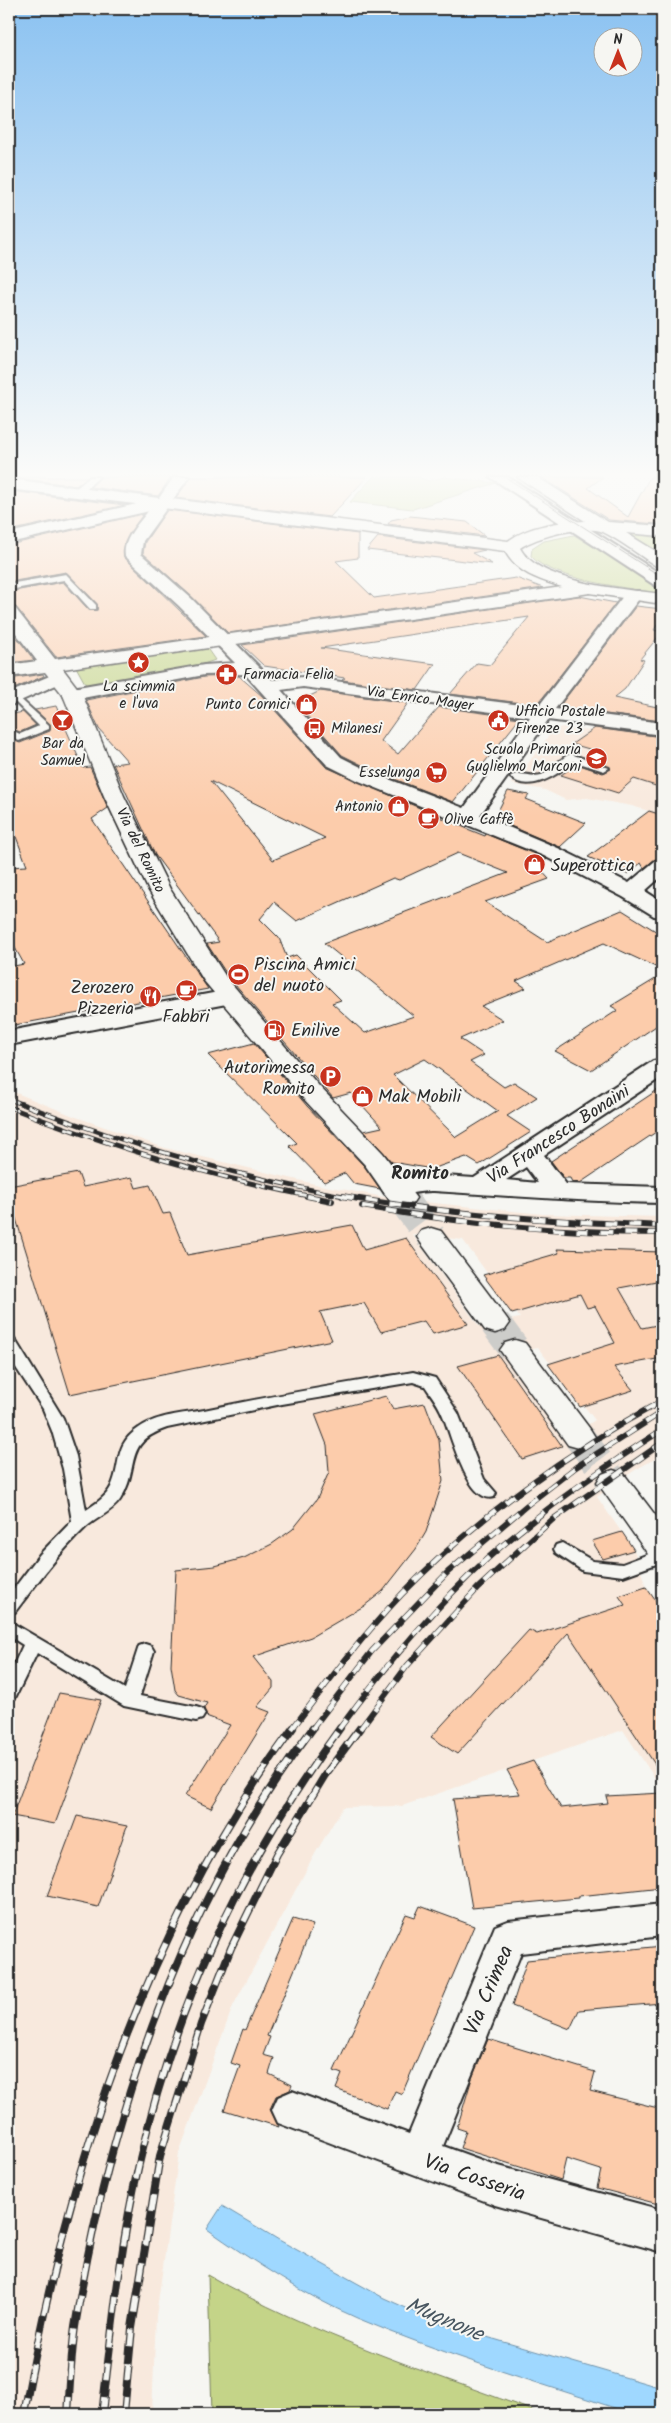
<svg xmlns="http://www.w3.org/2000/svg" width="671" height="2423" viewBox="0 0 671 2423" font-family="Kalam,sans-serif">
<rect width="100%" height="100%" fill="#f6f6f2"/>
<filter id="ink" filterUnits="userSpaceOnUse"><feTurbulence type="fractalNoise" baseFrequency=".02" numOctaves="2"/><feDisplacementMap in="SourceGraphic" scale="10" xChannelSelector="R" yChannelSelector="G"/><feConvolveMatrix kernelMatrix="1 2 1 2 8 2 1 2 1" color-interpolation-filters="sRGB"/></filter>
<g filter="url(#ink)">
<g fill="#f8e9dd" fill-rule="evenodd">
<path d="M563,727L662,739V815L632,806L587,798L566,800L545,790L512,784L554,729Z"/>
<path d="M9,1090L76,1117L165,1148L319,1185L395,1199L473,1207L543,1214L662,1217V1455L635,1470L597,1497L634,1550L646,1587L662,1610V1789L623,1730L402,1806L343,1807L316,1852L233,2006L179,2153L156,2316L152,2414H9ZM412,1234L463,1240L520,1318L479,1326ZM538,1348L595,1420L565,1440L502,1355Z"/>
</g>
<g fill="#c4d488" stroke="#78805a">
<path d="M373,477H417L429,481L444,477L496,483L413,509L350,502Z"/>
<path d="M630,534L662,538V554Z"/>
<path d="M574,535L662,589V594C631,588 551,580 531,556L532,549L544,541Z"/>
<path d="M206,647L215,660L195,667L86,685L75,665Z"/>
<path d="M208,2275C312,2335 429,2372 542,2414H212Z"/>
</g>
<path fill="#9fd8ff" stroke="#7193aa" d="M222,2206L279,2240L384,2298L442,2324L662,2388V2414H638L618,2409C530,2380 442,2354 357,2318C304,2295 254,2262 207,2229Z"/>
<g fill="#fcccab" stroke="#2b2b2b" fill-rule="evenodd">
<path d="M11,477H87L76,486Z"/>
<path d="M101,477H171L158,496L90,487Z"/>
<path d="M191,477H367L330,517L176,498Z"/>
<path d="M541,477H603L588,488L628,517L650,477H662V515L657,524L609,520Z"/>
<path d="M9,491L125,505L9,531Z"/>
<path d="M167,510L358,534V558L336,561L374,598L516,578L543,588L228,633L192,597L143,553L145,542Z"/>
<path d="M143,514L125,542L124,557L206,636L56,657L16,607L9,605V592L63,582L89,610H97V604L66,572L9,582V545Z"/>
<path d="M410,516L467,522L485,536L388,524L391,520Z"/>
<path d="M378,537L485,550L472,553L492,564L367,550Z"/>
<path d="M579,596L616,603L537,705L450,694L477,663L490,665L529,617L321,648L435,664L417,690L342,680L345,678L264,666L242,645Z"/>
<path d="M636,606L662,609V617L654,630L662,632L640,659L644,660L625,689L614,698L662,708V721L558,708Z"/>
<path d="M9,627L34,660L9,663Z"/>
<path d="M43,674L44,676L9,691V679Z"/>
<path d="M239,676L262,696L326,767L470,830L485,836L486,834L547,859L538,867L549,879L485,902L547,942L622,910L662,935V970L604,943L516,981L526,988L481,1006L503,1020L460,1039L484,1055L470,1062L504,1087L514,1082L537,1097L507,1116L531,1132L479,1165L466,1157L432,1169L392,1162L364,1131L382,1127L351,1093L333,1098L228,976L207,944L219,942L155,855L113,764L128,762L99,729L86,700L204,677ZM210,781L325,838L273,860ZM458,853L508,873L324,943L414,1016L365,1033L332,1003L341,1000L296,955L287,958L279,938L260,919L274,902L297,921L393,878L399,880ZM425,1059L498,1111L456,1137L393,1075Z"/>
<path d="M320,691L408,703L381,741L398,754L439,707L520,718L453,802L374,771L342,755L296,703Z"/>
<path d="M56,706L83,768L90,767L108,808L92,819L208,989L9,1026V967L24,964L9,937V867L27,866L12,826H9V738L20,743L50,731V724L35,710Z"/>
<path d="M23,712L36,725L20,732L9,727V715Z"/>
<path d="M595,728L662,737V788L634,779L618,793L561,775L577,764L603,773L611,769L587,758L596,751L572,744Z"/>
<path d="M508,791L529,795L526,799L586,823L560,847L494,819Z"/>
<path d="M649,811L662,815V857L654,860L644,868L641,863L627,874L588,857Z"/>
<path d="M662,975V1022L591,1070L555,1051L618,1010L611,1006Z"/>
<path d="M254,1043L307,1106L364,1166L380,1189L354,1184L345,1173L324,1182L289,1146L297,1143L208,1055Z"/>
<path d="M662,1087V1128L580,1183L572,1182L570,1178H564L551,1161Z"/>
<path d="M78,1173L83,1187L132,1177L136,1188L150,1185L163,1214L170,1213L187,1255L352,1225L364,1250L406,1238L468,1324L433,1334L424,1321L381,1332L364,1303L320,1312L332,1340L70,1394L9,1196V1186Z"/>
<path d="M557,1249L662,1252V1280L619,1288L642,1328L662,1324V1358L614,1367L633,1390L580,1407L548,1364L615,1343L595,1306L587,1308L580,1294L512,1314L483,1275L559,1253Z"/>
<path d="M498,1355L562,1446L522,1459L458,1366Z"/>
<path d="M386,1396L393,1409L425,1403L439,1440L443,1481L426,1532L416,1549L383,1591L364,1606L311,1637L253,1657L273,1682V1688L257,1707L270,1712L211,1808L185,1796L230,1725L206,1716L204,1708L207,1703L179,1695L175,1690L171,1665L176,1570L215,1566L244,1558L272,1544L293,1529L317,1499L329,1472L327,1445L315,1414Z"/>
<path d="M622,1532L634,1550L603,1559L592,1541Z"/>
<path d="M646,1587L662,1610V1775L568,1633L457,1754L431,1737L529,1630L537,1634L625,1605L619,1596Z"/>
<path d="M59,1693L101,1700L55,1824L12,1816Z"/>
<path d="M533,1761L561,1808L608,1803L606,1796L662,1793V1887L579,1896V1898L472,1908L453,1799L520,1794L507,1770Z"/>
<path d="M77,1816L127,1826L98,1907L47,1896Z"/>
<path d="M420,1906L474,1926L402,2094L395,2091L387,2109L336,2089L342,2074L334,2071L406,1914L415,1917Z"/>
<path d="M293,1919L313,1925L267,2036L270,2037L263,2055L274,2058L269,2074L292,2085L290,2090L276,2096L270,2109L279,2127L224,2110L240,2066L231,2063L243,2029L245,2030Z"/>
<path d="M662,1946V2003L579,2010L570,2029L512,2006L527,1960Z"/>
<path d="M488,2039L595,2072L590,2091L662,2109V2205L597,2188L601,2170L566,2159L561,2180L460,2148L466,2131L457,2128L472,2078Z"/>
</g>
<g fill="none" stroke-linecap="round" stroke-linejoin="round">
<g stroke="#cdcdca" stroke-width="31" stroke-dasharray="31 16" stroke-linecap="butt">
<path d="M402,1198L431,1237"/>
<path d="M495,1323L515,1350"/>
<path d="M579,1437L613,1482"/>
</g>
<defs>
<g id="service">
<path d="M90,477H99L80,494H74V490Z"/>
<path d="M66,574L96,605V609H90L64,580L9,590V584Z"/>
<path d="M15,694L49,725V729L19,741L9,736V729L20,734L39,726L10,697Z"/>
<path d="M571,754L609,768L604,771L573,761C558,775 529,794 510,777C517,770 531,778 541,775C553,771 560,757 571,754Z"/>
<path d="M9,1337L14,1338L63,1418L76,1456L86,1510C95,1504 106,1497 111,1487C122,1464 113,1445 139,1428C157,1415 183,1414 204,1410C274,1395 343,1384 413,1372L435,1378L458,1413L484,1479L496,1493L494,1497C468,1505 451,1434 443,1416C439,1405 431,1395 425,1386L413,1382L282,1404L167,1428C121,1443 141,1469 120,1500C111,1513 95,1518 84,1529C58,1554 37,1583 15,1612L9,1613V1595L40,1554L72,1521L63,1469L52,1431L43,1409L9,1357Z"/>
<path d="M562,1543L593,1561L622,1564L662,1549V1562L623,1576L583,1571L556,1553L554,1549L556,1545Z"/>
<path d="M9,1621L125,1689L139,1646L145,1644L151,1646L154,1651L140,1696L196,1707L202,1709L205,1714L202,1719L196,1721L124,1706L37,1653L15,1698L9,1700V1675L23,1645L9,1636Z"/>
</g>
<g id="minor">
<path d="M174,477H189L143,541L141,554L191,598L272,680L303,677L538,707L627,591H639L642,595L639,599L555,709L662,723V735L548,720L480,815L558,848L629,883L655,861L662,859V876L645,891L662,902V917L654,916L623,897L544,856L359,781L327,765L245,674L204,675L72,700L65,698L63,694L65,690L72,688L204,665L235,663L179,606L125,556C122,538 142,520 152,506L9,489V479L159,498ZM303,687L530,717L464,808L373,773L341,757L281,690Z"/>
<path d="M490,477H508L662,575V587L656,586Z"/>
<path d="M59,672L65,673L68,677L65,681L9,706V693Z"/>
<path d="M229,990L237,992L241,997L237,1002L9,1045V1031Z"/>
<path d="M662,1059V1077L544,1155L566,1184L662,1187V1203C586,1202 510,1196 434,1191C417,1190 401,1198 385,1194L381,1188L385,1182L411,1176L430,1175L474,1178L653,1061ZM526,1167L538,1183L506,1180Z"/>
<path d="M662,1904V1936L521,1953L443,2146L495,2165L662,2210V2252L495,2205L278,2123L272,2110L278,2097L292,2091L409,2134L495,1926L508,1921Z"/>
</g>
<g id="tertiary">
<path d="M517,477H537L608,522L662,526V536L626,533L662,555V567L656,566C639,555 621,541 603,532C584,524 536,537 520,548C539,584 626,589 662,594V604L590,593L63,669L82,694L124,796L170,889L226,977L319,1086L383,1153L416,1198L412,1204L402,1207L392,1204L365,1165L301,1096L204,981L148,889L104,796L63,695L45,672L9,677V665L37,661L9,624V607L15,608L55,659L562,587C540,580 516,573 505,551L163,508L9,543V533L163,498L508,541C530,525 558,522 585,521Z"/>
<path d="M431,1228L441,1231L505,1316L510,1323L505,1330L495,1333L485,1330L421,1243L417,1237L421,1231Z"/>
<path d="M515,1340L525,1343L590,1429L595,1437L590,1445L579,1448L568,1445L505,1357L500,1350L505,1343Z"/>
<path d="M613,1470L624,1474L662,1524V1560L650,1557L597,1482L602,1474Z"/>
</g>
</defs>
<use href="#service" stroke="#2b2b2b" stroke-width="4"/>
<use href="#minor" stroke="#2b2b2b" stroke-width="4"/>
<use href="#tertiary" stroke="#2b2b2b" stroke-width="3"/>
<use href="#service" fill="#f6f6f2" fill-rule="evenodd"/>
<use href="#minor" fill="#f6f6f2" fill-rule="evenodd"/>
<use href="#tertiary" fill="#f6f6f2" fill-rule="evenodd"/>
<path stroke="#2b2b2b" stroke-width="1" d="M505,477L662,577"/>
<defs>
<g id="rail-far2">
<path d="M9,1099C119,1142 232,1176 349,1197"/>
<path d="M9,1107C108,1146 209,1176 313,1197"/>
</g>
<g id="rail-far1">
<path d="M307,1196L332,1201"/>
<path d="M342,1196C448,1215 555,1221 662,1226"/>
<path d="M362,1206C462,1224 561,1233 662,1233"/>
<path d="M292,1729C327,1683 362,1636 402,1594C476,1518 569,1451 662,1401"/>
<path d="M312,1729L372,1651L448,1572L527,1505L576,1467L662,1412"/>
<path d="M339,1729C384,1668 432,1609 488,1558C542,1510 601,1469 662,1430"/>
<path d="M360,1729L407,1666L478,1588L552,1520L662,1443"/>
</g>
<g id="rail">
<path d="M24,2414C68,2169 144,1930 293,1728"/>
<path d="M68,2414C70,2385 71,2356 75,2327C109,2114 182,1900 313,1728"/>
<path d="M102,2414C112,2330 120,2246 139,2164C175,2003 243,1860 340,1728"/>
<path d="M124,2414L132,2328L160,2156L201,2024L231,1948L277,1854L325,1775L360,1728"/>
</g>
</defs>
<use href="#rail-far2" stroke="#2b2b2b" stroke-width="5"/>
<use href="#rail-far1" stroke="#2b2b2b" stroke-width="6"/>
<use href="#rail" stroke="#2b2b2b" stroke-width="8"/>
<use href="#rail-far2" stroke="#f6f6f2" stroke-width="3" stroke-dasharray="10" stroke-linecap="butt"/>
<use href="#rail-far1" stroke="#f6f6f2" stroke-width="4.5" stroke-dasharray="12" stroke-linecap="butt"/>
<use href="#rail" stroke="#f6f6f2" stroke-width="5.5" stroke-dasharray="17" stroke-linecap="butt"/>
</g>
</g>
<linearGradient id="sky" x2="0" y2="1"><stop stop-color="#8bc2f1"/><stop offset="0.58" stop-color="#fbfbf9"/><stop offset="1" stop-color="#fbfbf9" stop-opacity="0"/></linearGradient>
<rect width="671" height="817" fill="url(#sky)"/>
<defs>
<symbol id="sight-disc" viewBox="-11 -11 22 22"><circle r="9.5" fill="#c8321e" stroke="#f6f6f2"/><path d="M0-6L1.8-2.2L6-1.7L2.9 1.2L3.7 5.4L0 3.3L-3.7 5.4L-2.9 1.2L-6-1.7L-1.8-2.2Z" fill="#fff"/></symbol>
<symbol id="pharmacy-disc" viewBox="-11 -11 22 22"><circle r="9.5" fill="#c8321e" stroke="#f6f6f2"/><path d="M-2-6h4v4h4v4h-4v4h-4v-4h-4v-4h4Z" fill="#fff"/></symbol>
<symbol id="shop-disc" viewBox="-11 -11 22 22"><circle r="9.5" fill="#c8321e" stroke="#f6f6f2"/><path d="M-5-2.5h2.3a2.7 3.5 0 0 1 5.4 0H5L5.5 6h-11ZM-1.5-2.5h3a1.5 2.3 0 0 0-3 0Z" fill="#fff"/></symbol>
<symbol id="bar-disc" viewBox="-11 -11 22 22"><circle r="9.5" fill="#c8321e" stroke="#f6f6f2"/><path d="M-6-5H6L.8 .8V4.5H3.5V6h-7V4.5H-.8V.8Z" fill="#fff"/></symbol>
<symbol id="civic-disc" viewBox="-11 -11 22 22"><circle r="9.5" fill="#c8321e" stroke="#f6f6f2"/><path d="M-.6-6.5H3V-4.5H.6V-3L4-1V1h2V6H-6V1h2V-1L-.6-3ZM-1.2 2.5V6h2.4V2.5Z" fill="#fff"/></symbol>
<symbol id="bus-disc" viewBox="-11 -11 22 22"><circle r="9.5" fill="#c8321e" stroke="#f6f6f2"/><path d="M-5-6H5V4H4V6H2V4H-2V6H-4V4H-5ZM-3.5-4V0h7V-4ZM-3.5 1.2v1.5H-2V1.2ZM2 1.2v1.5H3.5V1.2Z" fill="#fff"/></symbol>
<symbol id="school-disc" viewBox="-11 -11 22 22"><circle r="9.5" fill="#c8321e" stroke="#f6f6f2"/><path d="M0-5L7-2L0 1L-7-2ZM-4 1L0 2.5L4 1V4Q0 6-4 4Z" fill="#fff"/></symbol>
<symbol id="supermarket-disc" viewBox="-11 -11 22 22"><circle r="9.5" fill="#c8321e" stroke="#f6f6f2"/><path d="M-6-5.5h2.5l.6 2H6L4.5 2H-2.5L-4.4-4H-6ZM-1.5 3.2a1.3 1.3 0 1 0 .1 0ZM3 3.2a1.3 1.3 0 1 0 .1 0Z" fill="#fff"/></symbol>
<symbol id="cafe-disc" viewBox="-11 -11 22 22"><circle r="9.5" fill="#c8321e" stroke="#f6f6f2"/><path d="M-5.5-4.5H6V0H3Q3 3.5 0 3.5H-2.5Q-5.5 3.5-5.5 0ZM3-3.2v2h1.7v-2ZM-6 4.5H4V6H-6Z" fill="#fff"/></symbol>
<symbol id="stadium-disc" viewBox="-11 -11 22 22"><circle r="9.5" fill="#c8321e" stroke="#f6f6f2"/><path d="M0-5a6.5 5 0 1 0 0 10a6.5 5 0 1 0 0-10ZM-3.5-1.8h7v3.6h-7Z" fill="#fff"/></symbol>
<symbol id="restaurant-disc" viewBox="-11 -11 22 22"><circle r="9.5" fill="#c8321e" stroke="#f6f6f2"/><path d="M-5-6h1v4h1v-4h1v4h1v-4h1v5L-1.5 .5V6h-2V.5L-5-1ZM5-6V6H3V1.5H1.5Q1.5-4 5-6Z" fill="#fff"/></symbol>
<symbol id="fuel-disc" viewBox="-11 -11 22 22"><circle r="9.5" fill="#c8321e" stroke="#f6f6f2"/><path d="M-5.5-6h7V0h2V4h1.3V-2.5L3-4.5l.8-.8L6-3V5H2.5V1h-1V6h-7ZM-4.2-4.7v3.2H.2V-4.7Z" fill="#fff"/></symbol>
<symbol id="parking-disc" viewBox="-11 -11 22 22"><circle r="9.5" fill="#c8321e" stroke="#f6f6f2"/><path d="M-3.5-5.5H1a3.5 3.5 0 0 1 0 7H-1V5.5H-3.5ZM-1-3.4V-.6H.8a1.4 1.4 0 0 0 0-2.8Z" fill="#fff"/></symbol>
</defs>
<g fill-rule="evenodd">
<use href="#sight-disc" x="126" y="650" width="25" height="25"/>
<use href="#pharmacy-disc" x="214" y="662" width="25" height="25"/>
<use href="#shop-disc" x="294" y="692" width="25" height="25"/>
<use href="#bar-disc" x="50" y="708" width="25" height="25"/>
<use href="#civic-disc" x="486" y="708" width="25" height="25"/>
<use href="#bus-disc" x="302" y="716" width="25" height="25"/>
<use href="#school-disc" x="584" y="746" width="25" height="25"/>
<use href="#supermarket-disc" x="424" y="760" width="25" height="25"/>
<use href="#shop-disc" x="386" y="794" width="25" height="25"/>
<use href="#cafe-disc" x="416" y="806" width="25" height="25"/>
<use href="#shop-disc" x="522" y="852" width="25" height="25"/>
<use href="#stadium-disc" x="226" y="962" width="25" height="25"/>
<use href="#cafe-disc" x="174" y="978" width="25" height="25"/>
<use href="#restaurant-disc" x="138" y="984" width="25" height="25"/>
<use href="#fuel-disc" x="262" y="1018" width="25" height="25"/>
<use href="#parking-disc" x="318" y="1064" width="25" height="25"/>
<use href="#shop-disc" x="350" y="1084" width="25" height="25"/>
</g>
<g text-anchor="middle" stroke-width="4" stroke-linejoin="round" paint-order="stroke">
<g font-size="15" fill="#2b2b2b" stroke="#f6f6f2" text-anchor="start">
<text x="243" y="679">Farmacia Felia</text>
<text x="139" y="691" text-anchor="middle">La scimmia<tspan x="139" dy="17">e l'uva</tspan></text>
<text x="290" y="709" text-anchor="end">Punto Cornici</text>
<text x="515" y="716">Ufficio Postale<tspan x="515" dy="17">Firenze 23</tspan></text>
<text x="331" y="733">Milanesi</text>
<text x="63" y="748" text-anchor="middle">Bar da<tspan x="63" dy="17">Samuel</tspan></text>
<text x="581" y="754" text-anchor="end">Scuola Primaria<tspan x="581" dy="17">Guglielmo Marconi</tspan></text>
<text x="420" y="777" text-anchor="end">Esselunga</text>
<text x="383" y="811" text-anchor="end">Antonio</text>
<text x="444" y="824">Olive Caffè</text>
</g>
<g font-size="15" fill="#2b2b2b" stroke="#f6f6f2">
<text transform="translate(420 698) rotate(8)" y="5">Via Enrico Mayer</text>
<text transform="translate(141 850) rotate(64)" y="5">Via del Romito</text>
</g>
<g font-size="18" fill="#2b2b2b" stroke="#f6f6f2" text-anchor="start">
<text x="551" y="871">Superottica</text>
<text x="254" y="970">Piscina Amici<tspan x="254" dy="21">del nuoto</tspan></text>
<text x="134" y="993" text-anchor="end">Zerozero<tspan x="134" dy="21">Pizzeria</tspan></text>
<text x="186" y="1022" text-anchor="middle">Fabbri</text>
<text x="291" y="1036">Enilive</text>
<text x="315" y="1073" text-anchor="end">Autorimessa<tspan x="315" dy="21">Romito</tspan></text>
<text x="378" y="1102">Mak Mobili</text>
</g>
<g font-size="18" fill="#2b2b2b" stroke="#f6f6f2">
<text transform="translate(558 1134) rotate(-33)" y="6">Via Francesco Bonaini</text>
</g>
<g font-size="19" font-weight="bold" fill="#2b2b2b" stroke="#f6f6f2">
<text x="420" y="1179">Romito</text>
</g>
<g font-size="21" fill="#2b2b2b" stroke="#f6f6f2">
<text transform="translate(488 1990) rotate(-67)" y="7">Via Crimea</text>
<text transform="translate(475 2177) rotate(19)" y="7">Via Cosseria</text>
</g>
<g font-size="22" font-style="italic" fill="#485660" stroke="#f6f6f2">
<text transform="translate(445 2318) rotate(23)" y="8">Mugnone</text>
</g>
</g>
<rect width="671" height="2423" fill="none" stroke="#f6f6f2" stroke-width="30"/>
<rect x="15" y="15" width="641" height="2393" fill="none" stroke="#2b2b2b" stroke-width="2" filter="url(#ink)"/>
<g transform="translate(618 52)"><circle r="24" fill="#f6f6f2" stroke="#a5a5a2"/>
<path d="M0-4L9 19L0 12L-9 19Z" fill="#c8321e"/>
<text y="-8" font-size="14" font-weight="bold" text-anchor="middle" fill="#2b2b2b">N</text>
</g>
</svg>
